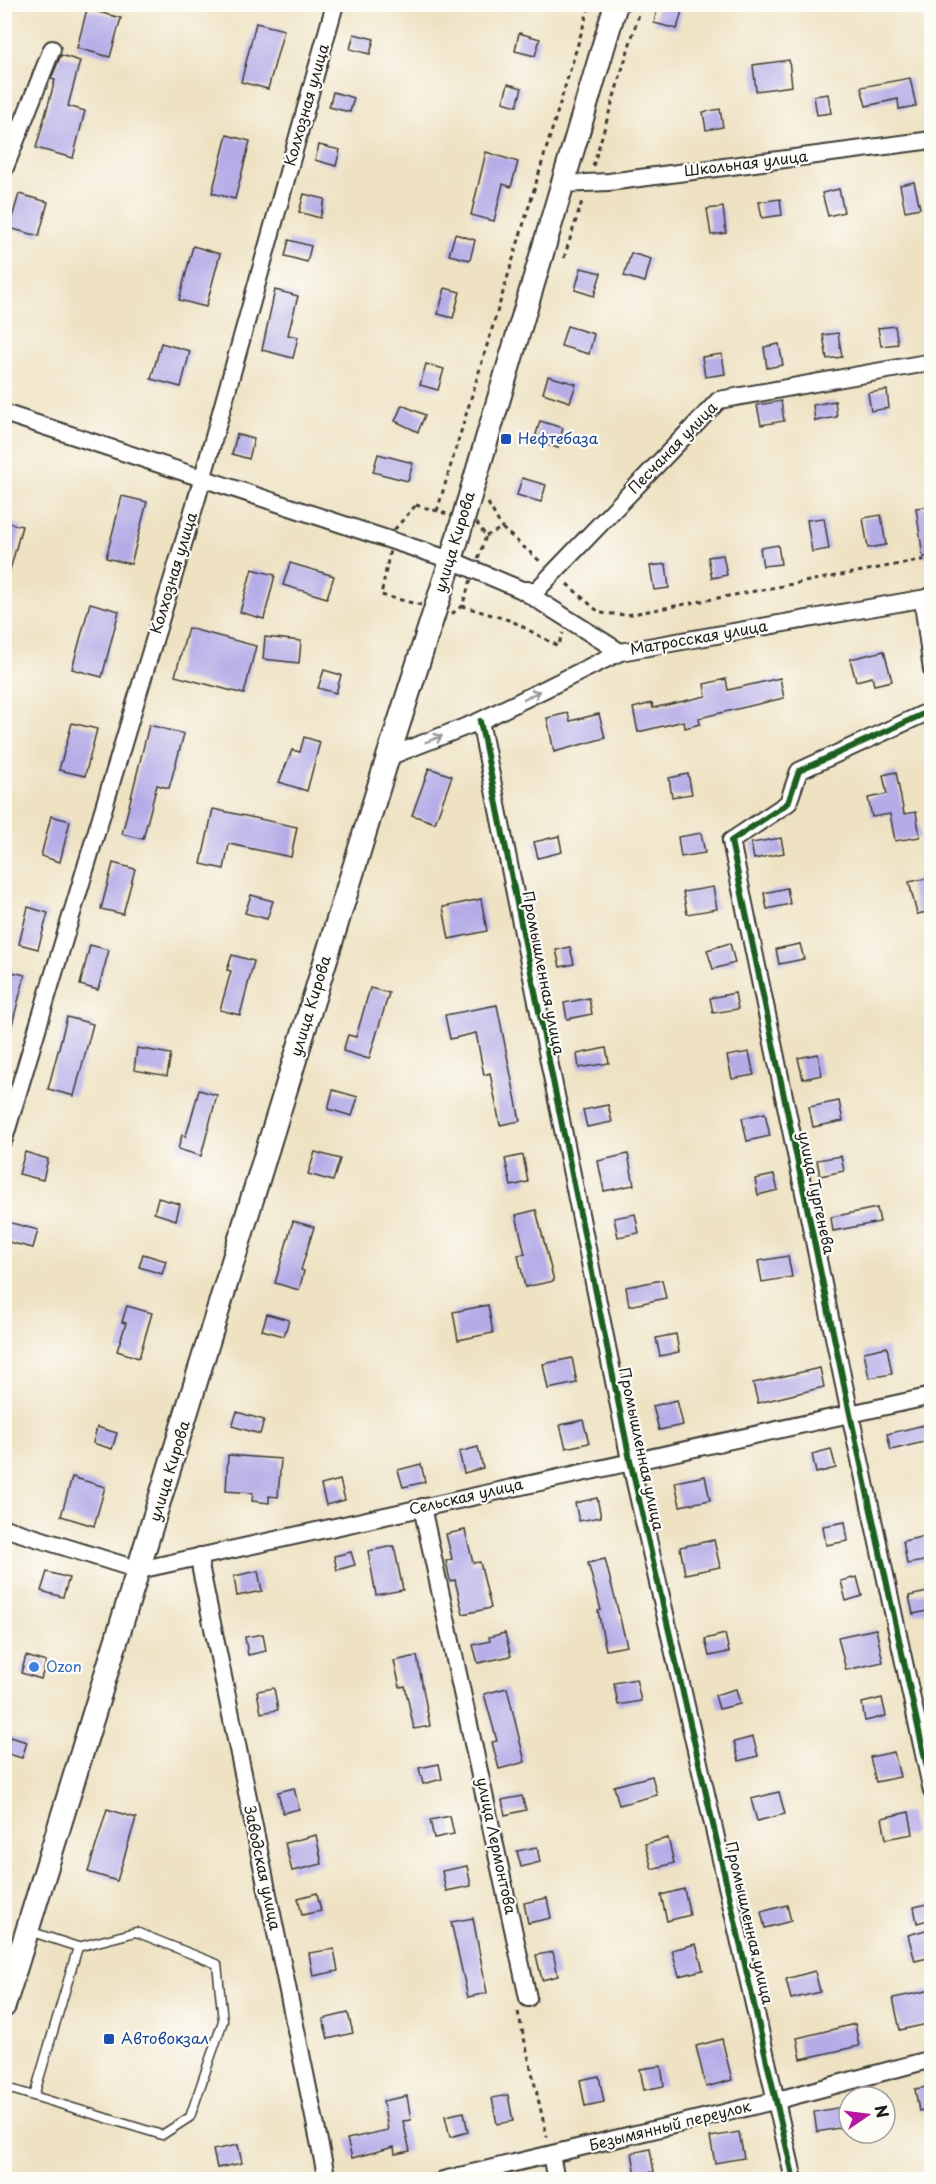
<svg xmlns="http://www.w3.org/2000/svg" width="936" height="2184" viewBox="0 0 936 2184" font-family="'Playpen Sans',sans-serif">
<rect width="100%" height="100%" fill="#fdfcf7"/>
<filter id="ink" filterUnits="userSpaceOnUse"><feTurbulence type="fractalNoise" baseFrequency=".0167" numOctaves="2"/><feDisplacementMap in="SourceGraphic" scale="12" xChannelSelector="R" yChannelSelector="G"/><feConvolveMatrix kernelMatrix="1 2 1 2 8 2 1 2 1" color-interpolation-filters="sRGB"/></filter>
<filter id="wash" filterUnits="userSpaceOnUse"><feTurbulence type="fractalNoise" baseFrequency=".008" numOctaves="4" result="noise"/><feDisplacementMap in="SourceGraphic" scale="24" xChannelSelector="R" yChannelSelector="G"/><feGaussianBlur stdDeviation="1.35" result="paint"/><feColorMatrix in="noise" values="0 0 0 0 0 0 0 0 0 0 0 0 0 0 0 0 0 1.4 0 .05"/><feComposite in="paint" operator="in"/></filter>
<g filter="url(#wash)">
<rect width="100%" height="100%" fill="#eee2c3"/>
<g id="blocks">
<g fill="#b5ace7">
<path d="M658,5L682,11L677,29L654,23Z"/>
<path d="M87,9L121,18L110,57L77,48Z"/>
<path d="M256,23L284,30L268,89L241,82Z"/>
<path d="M519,33L540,39L535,56L515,51Z"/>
<path d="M354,34L374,39L370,54L350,49Z"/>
<path d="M61,55L80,61L68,106L85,111L73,158L36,148L55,80L51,79Z"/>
<path d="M789,60L792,86L756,91L753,65Z"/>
<path d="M910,78L916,106L899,109L898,99L866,106L861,87Z"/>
<path d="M508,84L522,88L517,106L503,102Z"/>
<path d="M333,92L354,98L350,112L329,107Z"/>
<path d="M828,94L831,113L817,115L814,96Z"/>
<path d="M720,109L723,127L706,130L703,112Z"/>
<path d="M227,135L250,141L235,199L212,193Z"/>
<path d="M319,145L340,150L336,166L315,160Z"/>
<path d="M486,152L518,162L511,187L503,184L494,221L471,215Z"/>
<path d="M914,182L920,208L905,211L900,185Z"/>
<path d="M839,189L844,212L828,216L822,193Z"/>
<path d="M19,194L48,202L39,236L9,228Z"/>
<path d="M304,194L325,199L320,218L299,212Z"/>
<path d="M780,199L782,215L762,218L759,202Z"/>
<path d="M723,207L726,233L711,235L707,209Z"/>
<path d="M455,234L475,240L470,260L449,255Z"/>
<path d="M289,240L311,246L307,262L285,256Z"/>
<path d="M193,246L220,254L206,307L179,300Z"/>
<path d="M631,253L651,259L645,282L624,276Z"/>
<path d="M581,268L601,273L594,296L575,290Z"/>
<path d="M445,288L460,292L453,318L438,314Z"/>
<path d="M275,290L298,296L288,335L298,337L293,358L262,350Z"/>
<path d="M567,326L594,334L589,354L561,346Z"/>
<path d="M895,326L898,344L881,346L878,328Z"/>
<path d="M838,333L842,357L827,359L823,335Z"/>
<path d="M161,343L190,351L181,387L151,379Z"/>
<path d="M779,344L783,365L767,368L764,347Z"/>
<path d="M722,354L725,374L705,377L702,357Z"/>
<path d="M426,364L444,369L438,390L420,385Z"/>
<path d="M548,376L576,384L570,402L543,393Z"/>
<path d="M887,390L889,408L871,411L868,393Z"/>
<path d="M781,401L784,421L761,425L757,405Z"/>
<path d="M835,401L837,417L815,421L813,405Z"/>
<path d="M402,405L425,415L418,432L395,421Z"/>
<path d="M540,421L563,428L558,448L534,441Z"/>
<path d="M237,434L254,439L249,459L232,454Z"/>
<path d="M378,454L413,463L408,481L373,472Z"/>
<path d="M522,478L546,485L541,502L517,495Z"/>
<path d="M122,496L147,502L131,564L106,558Z"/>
<path d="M932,506V556L923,557L916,508Z"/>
<path d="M881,515L886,545L868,548L863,518Z"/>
<path d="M824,518L829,549L812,552L807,520Z"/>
<path d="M4,522L22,526L9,574H4Z"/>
<path d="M778,545L781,564L763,566L760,548Z"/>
<path d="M723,555L727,575L712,578L708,557Z"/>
<path d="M290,563L334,576L327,598L283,585Z"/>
<path d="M666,564L669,588L654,590L650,566Z"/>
<path d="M252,569L275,575L264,619L240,612Z"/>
<path d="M90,603L119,611L102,677L72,669Z"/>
<path d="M188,628L256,646L244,694L175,676Z"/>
<path d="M265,637L301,641L299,663L263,659Z"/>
<path d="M884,651L892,681L874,685L872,677L856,681L850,659Z"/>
<path d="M324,670L341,675L336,693L318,688Z"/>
<path d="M780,678L784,698L699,718L700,724L685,728L684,721L638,732L633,708L652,703L653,708L706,696L704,684L726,679L728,690Z"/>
<path d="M568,713L570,721L599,714L605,738L554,752L547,718Z"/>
<path d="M72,723L97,729L85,776L59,770Z"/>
<path d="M149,725L184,734L169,788L157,785L143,839L122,834Z"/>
<path d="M304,737L320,742L307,791L279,782L292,750L300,752Z"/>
<path d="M429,768L452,776L435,823L412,815Z"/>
<path d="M896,772L904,814L916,812L920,837L895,841L890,814L872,817L868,798L887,794L883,775Z"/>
<path d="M688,774L692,794L672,797L669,778Z"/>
<path d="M213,809L297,827L291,857L229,844L224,869L201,864Z"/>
<path d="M51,816L70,821L60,862L41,856Z"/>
<path d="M701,833L705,853L681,857L678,837Z"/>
<path d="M559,836L562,852L538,858L534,842Z"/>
<path d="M781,838L784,853L754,859L751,843Z"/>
<path d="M113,863L135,869L123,914L101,909Z"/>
<path d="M928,878L932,911L917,914L909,882Z"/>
<path d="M713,887L717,909L687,914L683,892Z"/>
<path d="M787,888L790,904L767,909L764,893Z"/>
<path d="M251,895L273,901L267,919L245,913Z"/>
<path d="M481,899L487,931L449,939L443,907Z"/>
<path d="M28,907L48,913L38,949L19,944Z"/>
<path d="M730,943L735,963L713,969L707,950Z"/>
<path d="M800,944L804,959L779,964L776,949Z"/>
<path d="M90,945L109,950L98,990L80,985Z"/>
<path d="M570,947L574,964L560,967L556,950Z"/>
<path d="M232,955L254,961L240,1015L220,1010L231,971L227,970Z"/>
<path d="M4,970L25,975L9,1036H4Z"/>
<path d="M370,988L389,993L369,1059L343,1051L348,1035L356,1037Z"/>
<path d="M735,993L738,1009L713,1013L710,998Z"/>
<path d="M589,998L592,1014L567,1019L564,1003Z"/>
<path d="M497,1005L520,1121L500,1125L490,1073L484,1075L476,1033L450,1039L445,1015Z"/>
<path d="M67,1017L93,1024L74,1096L48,1089Z"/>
<path d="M137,1048L171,1054L167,1076L134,1070Z"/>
<path d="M606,1048L609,1063L579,1068L577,1054Z"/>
<path d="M749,1052L754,1075L732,1079L727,1056Z"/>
<path d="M818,1054L822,1075L803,1079L798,1058Z"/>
<path d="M199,1090L217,1095L201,1156L178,1149L182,1135L186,1136Z"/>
<path d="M333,1090L358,1097L352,1116L328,1109Z"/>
<path d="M839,1101L843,1121L813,1127L809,1107Z"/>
<path d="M608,1105L612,1122L587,1127L583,1110Z"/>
<path d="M765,1113L770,1136L747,1141L742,1118Z"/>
<path d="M25,1152L48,1159L43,1180L19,1174Z"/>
<path d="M315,1152L340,1159L333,1181L308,1174Z"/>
<path d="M628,1154L634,1185L604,1191L598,1161Z"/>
<path d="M523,1155L528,1182L511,1186L505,1159Z"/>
<path d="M841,1156L844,1171L820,1176L817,1160Z"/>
<path d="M774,1175L778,1190L758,1195L755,1179Z"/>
<path d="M158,1198L180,1204L176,1220L154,1213Z"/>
<path d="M877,1208L880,1222L833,1231L831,1217Z"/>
<path d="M536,1210L554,1281L525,1287L518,1255L525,1254L516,1215Z"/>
<path d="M635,1214L639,1233L618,1237L614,1218Z"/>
<path d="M4,1221L38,1230L33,1248L4,1241Z"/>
<path d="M293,1221L314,1227L301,1270L304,1271L299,1290L275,1283Z"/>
<path d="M143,1254L166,1261L162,1274L139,1267Z"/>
<path d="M788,1256L792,1277L762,1282L758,1261Z"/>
<path d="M662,1280L666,1298L629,1306L626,1287Z"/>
<path d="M488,1305L493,1333L458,1340L453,1312Z"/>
<path d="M127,1306L152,1313L139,1358L117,1351L126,1323L122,1322Z"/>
<path d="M267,1314L289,1320L284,1336L262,1330Z"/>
<path d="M676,1334L679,1352L660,1356L656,1338Z"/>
<path d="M887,1347L892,1374L869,1378L864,1352Z"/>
<path d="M572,1358L577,1383L548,1389L543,1364Z"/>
<path d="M820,1368L824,1387L758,1403L753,1383Z"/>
<path d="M677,1400L683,1425L659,1430L653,1406Z"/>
<path d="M237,1412L264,1420L260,1434L232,1426Z"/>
<path d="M583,1420L589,1443L566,1448L560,1425Z"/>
<path d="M932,1423V1440L891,1450L887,1434Z"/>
<path d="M97,1427L117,1433L112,1449L93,1443Z"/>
<path d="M478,1447L483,1468L464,1473L459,1452Z"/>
<path d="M831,1449L836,1468L816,1473L812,1454Z"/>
<path d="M228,1455L281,1459L278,1497L269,1496V1503L252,1501L253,1493L226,1491Z"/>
<path d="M421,1464L425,1482L403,1487L398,1470Z"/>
<path d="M705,1476L710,1500L680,1506L675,1482Z"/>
<path d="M72,1477L105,1487L94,1526L61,1516Z"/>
<path d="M340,1480L345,1500L326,1505L321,1485Z"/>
<path d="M597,1498L601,1517L579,1521L575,1503Z"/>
<path d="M845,1522L848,1541L826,1545L823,1526Z"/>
<path d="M465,1530L473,1563L480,1562L491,1608L463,1614L455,1580L450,1581L446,1561L452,1559L446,1534Z"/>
<path d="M926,1536L930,1560L907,1564L903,1541Z"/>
<path d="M714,1540L720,1567L685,1574L680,1547Z"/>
<path d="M394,1546L403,1590L376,1595L368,1551Z"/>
<path d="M351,1552L355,1565L337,1570L334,1556Z"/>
<path d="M605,1559L627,1646L606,1650L598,1611L601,1610L588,1563Z"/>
<path d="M258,1571L262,1591L237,1596L234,1576Z"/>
<path d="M47,1572L69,1578L63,1597L41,1591Z"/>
<path d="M857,1577L862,1596L846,1601L841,1581Z"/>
<path d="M932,1591V1610L913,1614L909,1596Z"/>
<path d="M876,1629L883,1662L846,1670L838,1637Z"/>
<path d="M505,1633L511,1656L478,1663L473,1645L490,1641L489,1637Z"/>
<path d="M263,1634L266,1651L248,1655L245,1637Z"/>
<path d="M725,1634L729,1652L709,1656L705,1639Z"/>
<path d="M26,1656L46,1662L41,1679L21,1673Z"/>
<path d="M417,1656L430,1726L414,1729L405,1686L400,1687L394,1661Z"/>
<path d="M636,1679L641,1701L618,1705L614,1683Z"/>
<path d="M274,1688L278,1710L261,1713L257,1691Z"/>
<path d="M507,1688L525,1762L499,1769L492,1742L497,1741L484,1694Z"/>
<path d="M736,1689L740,1704L719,1709L715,1695Z"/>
<path d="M882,1698L886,1716L865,1721L862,1703Z"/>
<path d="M10,1737L27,1742L22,1758L5,1753Z"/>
<path d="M753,1737L758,1756L739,1761L734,1742Z"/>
<path d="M894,1752L900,1777L876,1782L870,1757Z"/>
<path d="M439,1764L442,1779L423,1784L419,1768Z"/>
<path d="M652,1776L657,1795L619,1805L614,1786Z"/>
<path d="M294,1788L299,1809L283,1813L278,1792Z"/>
<path d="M779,1792L785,1814L757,1821L751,1799Z"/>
<path d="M522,1796L526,1810L505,1815L502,1800Z"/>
<path d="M107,1809L136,1818L117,1881L88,1872Z"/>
<path d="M909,1812L913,1834L886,1839L882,1818Z"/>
<path d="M450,1816L454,1834L434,1838L430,1820Z"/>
<path d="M316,1835L322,1864L292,1871L285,1843Z"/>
<path d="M668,1838L674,1863L652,1869L645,1844Z"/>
<path d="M537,1847L540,1862L521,1867L517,1851Z"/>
<path d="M467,1866L471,1886L446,1891L442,1871Z"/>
<path d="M684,1889L690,1915L667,1921L661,1895Z"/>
<path d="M317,1893L321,1911L302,1915L298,1898Z"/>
<path d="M547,1898L551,1918L528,1923L524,1903Z"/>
<path d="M932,1903V1919L917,1923L914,1907Z"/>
<path d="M787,1905L791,1921L765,1928L761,1912Z"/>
<path d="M473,1918L487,1993L468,1997L451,1922Z"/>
<path d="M929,1929L932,1957L915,1961L908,1935Z"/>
<path d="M696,1944L703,1970L679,1976L672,1950Z"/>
<path d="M334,1949L338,1971L313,1976L309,1953Z"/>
<path d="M553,1952L558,1976L542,1980L536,1955Z"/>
<path d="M815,1971L820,1992L791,1999L786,1979Z"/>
<path d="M932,1990V2023L900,2030L893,1998Z"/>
<path d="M348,2013L353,2033L328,2039L323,2019Z"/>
<path d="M855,2024L859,2046L801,2059L797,2038Z"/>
<path d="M722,2039L732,2080L706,2087L696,2046Z"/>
<path d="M661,2066L664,2086L644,2090L640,2069Z"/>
<path d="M599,2076L604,2102L585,2106L580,2080Z"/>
<path d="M932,2086V2108L919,2111L915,2089Z"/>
<path d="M508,2095L513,2121L497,2124L492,2098Z"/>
<path d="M407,2096L411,2120L403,2121L410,2151L395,2154L394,2147L352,2158L347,2139L388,2130L383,2101Z"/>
<path d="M842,2107L845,2127L817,2132L814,2112Z"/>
<path d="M464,2112L468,2132L450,2137L445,2116Z"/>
<path d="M739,2132L744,2158L715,2163L710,2137Z"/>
<path d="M238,2145L242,2163L217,2168L213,2150Z"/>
<path d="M650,2149L654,2172L636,2175L632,2153Z"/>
</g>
</g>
</g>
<g filter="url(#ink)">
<use href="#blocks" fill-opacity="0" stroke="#3c3a35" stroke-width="1.5"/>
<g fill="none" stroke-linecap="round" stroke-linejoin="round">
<defs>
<g id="service">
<path d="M4,2087L162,2135L190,2117L223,2021L217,1964L136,1932L78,1947L29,1931"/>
<path d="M34,2096L78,1947"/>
</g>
<g id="minor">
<path d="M4,170L52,49"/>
<path d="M561,184L609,182L932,140"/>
<path d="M4,413L451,560L522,590L620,652L932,597"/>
<path d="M522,590H537L719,400L932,362"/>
<path d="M928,597L924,610L932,670"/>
<path d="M932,710L799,771L788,803L731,841L850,1414L932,1791"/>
<path d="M480,721L630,1460L794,2180"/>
<path d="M388,757L480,721L620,652"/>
<path d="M4,1139L197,498L335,4"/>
<path d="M422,1507L528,1998"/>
<path d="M4,1528L139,1570L932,1396"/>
<path d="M200,1556L201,1570L327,2180"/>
<path d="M551,2155L556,2180"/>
<path d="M443,2180L778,2100L932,2059"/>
</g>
<path id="secondary" d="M4,2006L388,757L451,560L616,4"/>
</defs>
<use href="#service" stroke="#3c3a35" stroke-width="11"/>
<use href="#minor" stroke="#3c3a35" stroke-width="20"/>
<use href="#secondary" stroke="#3c3a35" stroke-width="26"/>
<g stroke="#3c3a35" stroke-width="3" stroke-dasharray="4.5 4.5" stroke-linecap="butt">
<path d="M593,166L642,4"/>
<path d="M564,258L583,198"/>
<path d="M488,503L502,528"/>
<path d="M416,505L476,522L486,536L462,606L453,613L381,595L394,530Z"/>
<path d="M437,511L590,4"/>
<path d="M486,536L502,528L541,562"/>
<path d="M567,584L600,613L627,615L932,558"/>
<path d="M462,606L512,621L558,646L563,633"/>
<path d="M518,2012L547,2137"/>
</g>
<use href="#service" stroke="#fff" stroke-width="8"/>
<use href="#minor" stroke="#fff" stroke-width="16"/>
<use href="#secondary" stroke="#fff" stroke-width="22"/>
<defs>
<g id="cycleway">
<path d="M932,710L799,771L788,803L731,841L850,1414L932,1791"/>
<path d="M480,721L630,1460L794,2180"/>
</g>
</defs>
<use href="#cycleway" stroke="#fdfcf7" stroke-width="10"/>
<use href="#cycleway" stroke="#1b5e20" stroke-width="6"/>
</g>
<defs><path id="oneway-shaft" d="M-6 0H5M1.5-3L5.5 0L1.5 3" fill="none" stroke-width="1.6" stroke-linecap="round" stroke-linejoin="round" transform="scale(1.5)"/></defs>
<g stroke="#999">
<use href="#oneway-shaft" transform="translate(532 695) rotate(-26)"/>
<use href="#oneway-shaft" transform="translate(434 739) rotate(-21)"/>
</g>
</g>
<g fill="#1a4fb4" stroke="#fdfcf7" stroke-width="2">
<rect x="500" y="433" width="12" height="12" rx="3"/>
<rect x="103" y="2033" width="12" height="12" rx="3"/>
</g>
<circle fill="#3f7fe0" stroke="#fdfcf7" stroke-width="2" cx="34" cy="1667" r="6"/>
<g text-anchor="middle" stroke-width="4.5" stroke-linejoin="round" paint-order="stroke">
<g font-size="15" fill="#1c1c1c" stroke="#fdfcf7">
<text transform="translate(307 105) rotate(-74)" y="5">Колхозная улица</text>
<text transform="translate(746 164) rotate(-7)" y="5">Школьная улица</text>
<text transform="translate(673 448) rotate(-46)" y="5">Песчаная улица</text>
<text transform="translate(455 542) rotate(-73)" y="5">улица Кирова</text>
<text transform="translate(174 573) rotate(-73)" y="5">Колхозная улица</text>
<text transform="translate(699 638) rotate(-10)" y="5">Матросская улица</text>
<text transform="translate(543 973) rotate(79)" y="5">Промышленная улица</text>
<text transform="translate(311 1006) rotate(-73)" y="5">улица Кирова</text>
<text transform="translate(816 1193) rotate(78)" y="5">улица Тургенева</text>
<text transform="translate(641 1449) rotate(78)" y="5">Промышленная улица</text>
<text transform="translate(170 1471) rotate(-73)" y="5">улица Кирова</text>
<text transform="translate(466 1497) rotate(-13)" y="5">Сельская улица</text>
<text transform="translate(496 1846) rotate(78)" y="5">улица Лермонтова</text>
<text transform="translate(262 1868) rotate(78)" y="5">Заводская улица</text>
<text transform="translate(749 1923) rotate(77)" y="5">Промышленная улица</text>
<text transform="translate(670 2126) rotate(-14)" y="5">Безымянный переулок</text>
</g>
<g font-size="15" fill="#164399" stroke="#fdfcf7" text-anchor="start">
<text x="518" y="444">Нефтебаза</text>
<text x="121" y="2044">Автовокзал</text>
</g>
<g font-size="15" fill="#366cbe" stroke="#fdfcf7" text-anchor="start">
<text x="46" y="1672">Ozon</text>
</g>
</g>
<rect width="936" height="2184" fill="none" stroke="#fdfcf7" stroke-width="24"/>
<g transform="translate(867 2115) rotate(76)"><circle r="28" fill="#fdfcf7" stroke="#a3a29f" stroke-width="1.5"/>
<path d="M0-4.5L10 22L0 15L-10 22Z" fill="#b5179e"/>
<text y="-9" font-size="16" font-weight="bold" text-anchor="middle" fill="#1c1c1c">N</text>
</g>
</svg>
